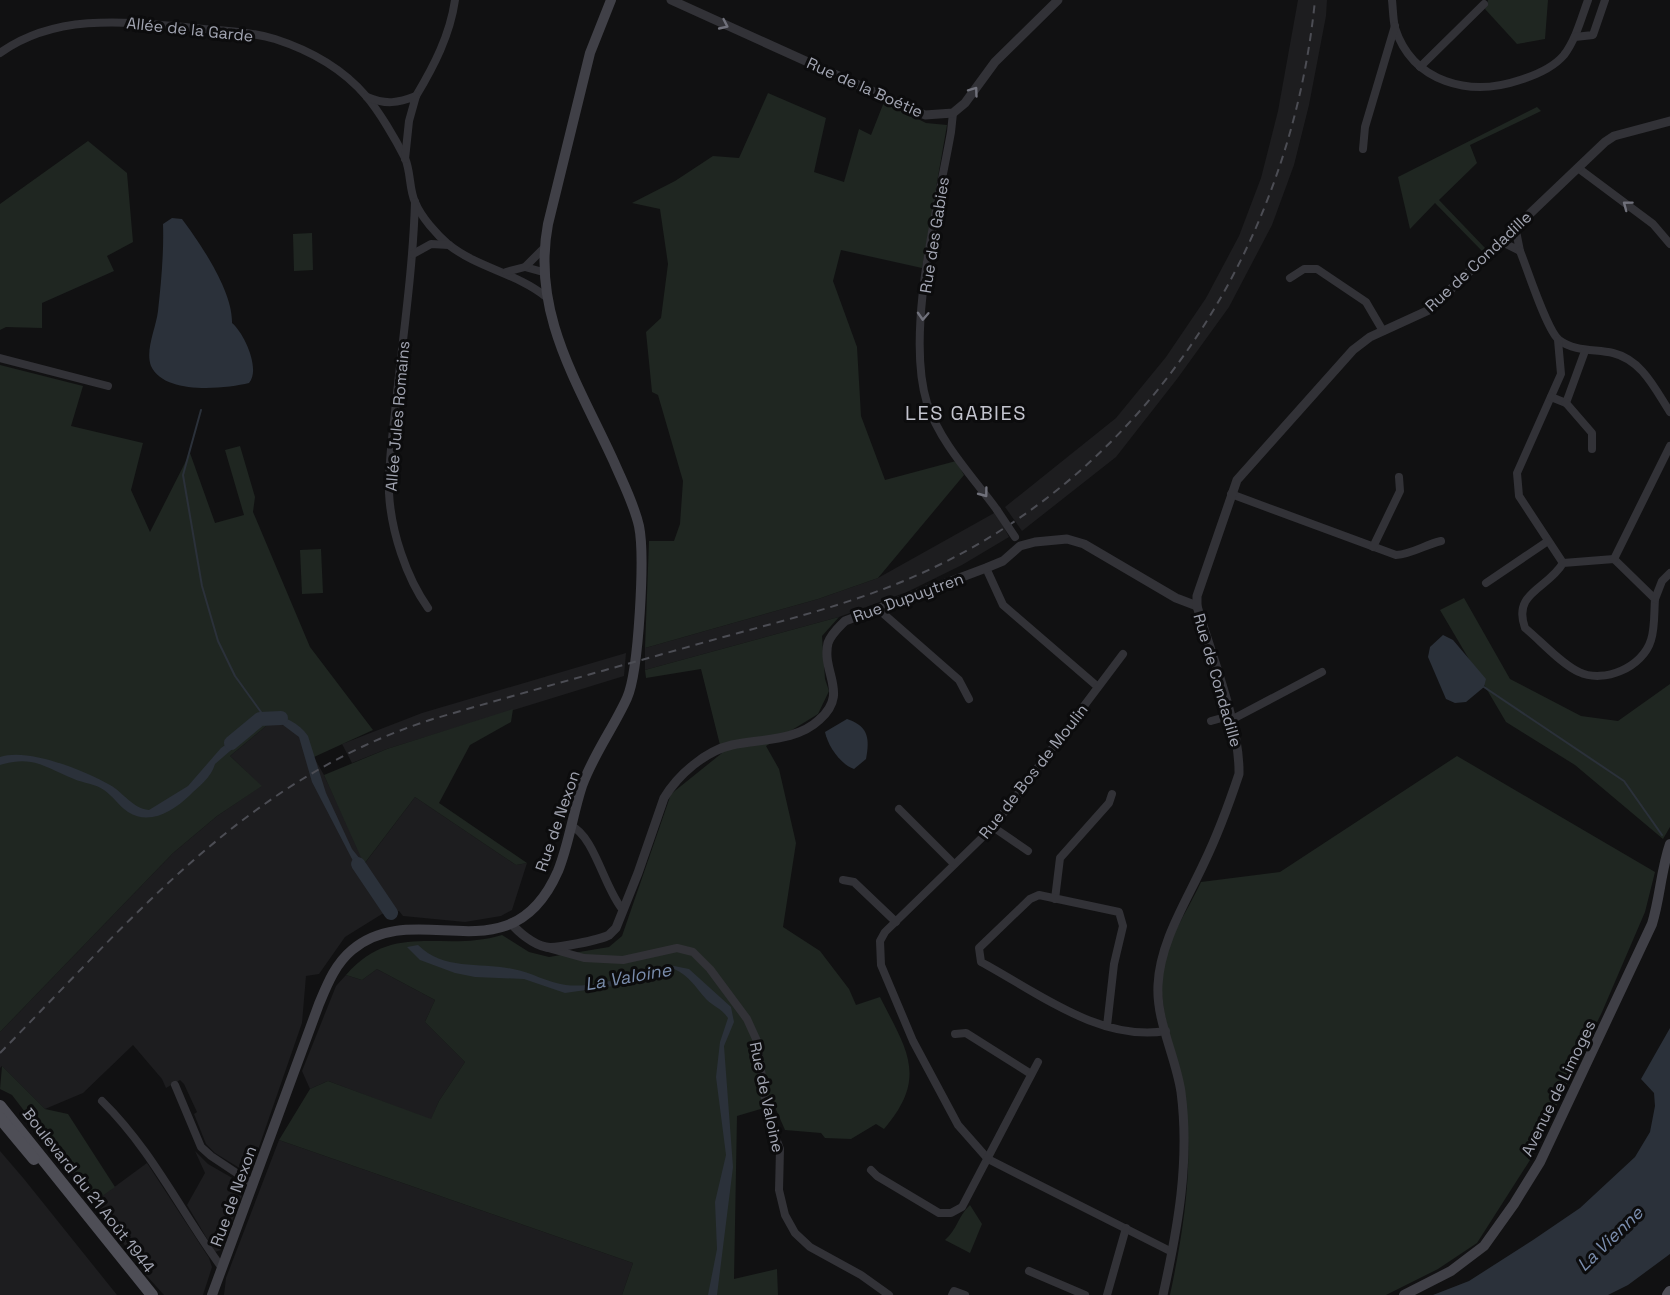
<svg xmlns="http://www.w3.org/2000/svg" width="1670" height="1295" viewBox="0 0 1670 1295" font-family="'Space Grotesk',sans-serif">
<rect width="100%" height="100%" fill="#111112"/>
<g fill="#1d1d1f">
<path d="M1298,0H1327L1326,16L1309,105L1294,165L1272,225L1229,307L1177,379L1116,457L1022,531L1005,507L1116,418L1166,357L1206,298L1239,236L1261,178L1278,111Z"/>
<path d="M996,512L1009,537L962,565L907,592L839,617L645,670V648L818,599L878,578Z"/>
<path d="M626,653L624,676L387,749L352,763L342,744L422,713Z"/>
<path d="M272,721L299,731L324,775L365,863L415,797L516,865L527,863L512,910L501,916L465,922L403,916L399,911L382,914L345,937L319,974L306,976L302,1023L251,1170L246,1172L215,1153L206,1144L194,1114L197,1112L184,1084L180,1080L166,1088L162,1079L133,1045L83,1093L45,1109L2,1066L0,1068V1032L173,853L217,816L261,786L230,756Z"/>
<path d="M377,969L435,1000L425,1022L465,1062L439,1101L431,1120L328,1081L310,1089L302,1071L336,986L346,975L362,980Z"/>
<path d="M279,1140L633,1263L622,1295H224L226,1278Z"/>
<path d="M0,1151L24,1179L117,1295H0Z"/>
<path d="M195,1151L208,1164L241,1183L244,1190L221,1250L215,1252L187,1205L205,1173Z"/>
<path d="M147,1163L209,1258L212,1267L203,1295H164L146,1275L94,1202Z"/>
</g>
<g fill="#1f2621">
<path d="M1488,0H1548L1545,39L1517,44L1485,9Z"/>
<path d="M768,93L826,118L814,172L844,182L859,129L871,135L884,102L926,123L947,125L922,268L841,250L833,281L857,347L861,416L885,480L956,461L964,475L878,578L818,599L645,648L649,541H674L680,524L683,481L658,395L652,392L646,332L661,318L668,264L660,209L632,203L675,181L713,156L739,158Z"/>
<path d="M1537,107L1541,111L1470,145L1477,163L1439,200L1486,249L1482,251L1435,203L1410,229L1398,177Z"/>
<path d="M88,141L127,173L133,242L107,256L114,271L42,303V328L6,327L0,330V204Z"/>
<path d="M312,233L313,270L294,271L293,234Z"/>
<path d="M0,365L83,386L71,426L143,443L131,490L150,532L190,453L215,523L244,515L225,450L240,446L255,497L253,512L310,647L373,730L314,757L299,731L272,721L230,756L262,786L217,816L173,853L0,1032Z"/>
<path d="M321,549L323,593L302,594L300,550Z"/>
<path d="M1464,598L1510,679L1581,716L1618,721L1670,684V827L1663,839L1575,765L1506,722L1440,610Z"/>
<path d="M839,617L822,636L825,679L829,691L818,714L766,746L779,769L796,843L783,927L820,951L849,989L856,1005L880,997C906,1049 929,1077 884,1129L876,1124L851,1139L825,1138L821,1133L785,1130L774,1105L737,1116L734,1279L777,1269L778,1295H622L633,1263L279,1140L310,1089L328,1081L431,1119L439,1101L465,1062L425,1022L435,1000L377,969L362,980L346,975C393,920 444,953 502,935L529,952L549,957L609,947L622,936L671,794L722,753L701,669L646,678L645,670Z"/>
<path d="M513,709L511,722L470,745L439,803L527,863L516,865L415,797L364,864L324,775L387,749Z"/>
<path d="M1457,756L1655,872L1645,912L1602,1012L1530,1160L1477,1243L1438,1269L1386,1295H1170C1183,1233 1193,1173 1186,1109C1181,1065 1153,1003 1164,961C1170,936 1190,906 1201,882L1280,872Z"/>
<path d="M2,1066L45,1109L68,1114L115,1187L94,1202L12,1095L0,1089Z"/>
<path d="M970,1205L982,1224L970,1253L945,1240C957,1230 958,1216 970,1205Z"/>
</g>
<g fill="#2b313a">
<path d="M172,218L182,219C200,243 233,291 232,323C244,333 261,369 249,383C224,389 164,395 151,366C145,350 156,328 158,311C161,284 164,252 163,224Z"/>
<path d="M1443,635L1453,640L1486,679L1484,687L1466,702L1455,703L1446,699L1428,657L1430,647Z"/>
<path d="M268,715C284,715 299,723 308,736L326,793L352,849L364,864L369,878L364,882L312,782L299,737L279,722L268,721L260,725L215,764C211,778 199,786 189,796C173,811 150,826 128,812C119,806 113,796 104,790C96,784 83,783 74,779C44,767 33,755 0,765V757C28,747 85,771 110,785C124,793 132,808 149,810L188,786L221,748Z"/>
<path d="M847,719C868,726 870,738 866,759L854,769C840,764 828,746 825,732Z"/>
<path d="M418,945C444,971 481,962 513,969C531,972 548,983 566,985C595,989 640,972 669,965L689,969L731,1007L734,1022L724,1046L733,1167L717,1295H708L717,1249L715,1202L726,1155L716,1077L720,1042L728,1018C720,1007 714,1007 706,999C695,987 690,976 674,969L628,984L565,993L524,979L475,977L455,973L420,960L407,947Z"/>
<path d="M1670,1028V1254L1628,1285L1608,1295H1433L1469,1281L1533,1240L1580,1208L1635,1157L1650,1132L1655,1106L1654,1093L1641,1079Z"/>
</g>
<g fill="none" stroke-linecap="round" stroke-linejoin="round">
<g stroke="#2b313a" stroke-width="2">
<path d="M201,410L183,475L202,586L218,641L235,676L266,719"/>
<path d="M1484,687L1624,781L1662,835"/>
</g>
<g stroke="#2b313a" stroke-width="14">
<path d="M231,743L260,719L281,718"/>
<path d="M358,864L391,913"/>
</g>
<g stroke="#323237" stroke-width="8">
<path d="M1392,0C1393,9 1393,19 1395,28C1413,83 1470,97 1520,80C1536,75 1553,68 1564,55C1576,39 1581,19 1588,0"/>
<path d="M1575,37L1593,35L1605,0"/>
<path d="M0,53C57,12 129,22 194,28C220,31 249,31 275,39C309,50 343,69 366,96C379,111 396,140 405,158C411,172 409,189 415,202C421,217 437,235 449,245C478,268 516,273 545,296"/>
<path d="M1420,67L1484,4"/>
<path d="M416,96C434,66 450,35 455,0"/>
<path d="M367,97C386,105 398,103 416,96L409,121L405,159"/>
<path d="M953,113L951,132C938,206 905,332 927,403C940,443 973,477 997,510"/>
<path d="M1363,149L1365,127L1395,26"/>
<path d="M1578,168L1653,224L1670,244"/>
<path d="M415,202C413,266 404,329 397,393C394,426 388,460 389,493C391,531 406,577 428,608"/>
<path d="M1500,241L1520,251L1515,226"/>
<path d="M1520,251C1527,268 1547,331 1559,340C1575,352 1595,349 1613,353C1642,360 1655,389 1670,412"/>
<path d="M413,254L431,244L449,245"/>
<path d="M525,267L543,272"/>
<path d="M506,272L525,267L543,249"/>
<path d="M1290,278L1304,269H1317L1366,302L1383,331"/>
<path d="M1558,340L1561,374L1517,473L1519,496L1563,563"/>
<path d="M0,358L108,386"/>
<path d="M1551,397L1566,403L1585,351"/>
<path d="M1566,403L1592,433V449"/>
<path d="M1231,494L1396,555C1413,554 1424,545 1441,541"/>
<path d="M1373,547L1400,491L1399,477"/>
<path d="M1614,559L1655,599C1654,612 1655,628 1651,640C1643,667 1604,684 1579,672C1562,665 1540,640 1525,628C1512,592 1548,589 1563,563Z"/>
<path d="M1614,559L1670,446"/>
<path d="M986,568L1003,605L1098,687"/>
<path d="M1486,583L1548,541"/>
<path d="M1655,599L1662,581L1670,573"/>
<path d="M878,609L959,680L969,699"/>
<path d="M1123,654L993,827L885,932L880,941L881,965L913,1041L958,1125L988,1159L1172,1252"/>
<path d="M1231,720L1322,672"/>
<path d="M1211,721L1229,716"/>
<path d="M899,809L954,864"/>
<path d="M571,826C594,835 605,890 623,910"/>
<path d="M993,827L1028,851"/>
<path d="M843,880L854,882L896,922"/>
<path d="M1055,899L1060,858L1109,803L1112,794"/>
<path d="M548,948L584,958L623,960L677,948L693,952L710,969L747,1019L757,1041L767,1114L780,1149L779,1190L785,1215L795,1233L810,1247L861,1275L889,1295"/>
<path d="M1107,1026L1114,964L1123,926L1119,912L1039,895L1030,899L979,948L981,962C1037,992 1100,1042 1166,1031"/>
<path d="M955,1034L966,1033L1031,1074"/>
<path d="M175,1085L201,1147L211,1156L253,1184"/>
<path d="M102,1101C152,1150 181,1212 222,1268"/>
<path d="M871,1170L877,1176L939,1213H951L962,1207L1038,1062"/>
<path d="M1029,1271L1085,1295"/>
<path d="M952,1295L954,1291L965,1295"/>
<path d="M1107,1295L1126,1228"/>
</g>
<g stroke="#323237" stroke-width="9">
<path d="M671,0L925,115L953,113L965,103L995,62L1058,0"/>
<path d="M511,923C518,932 534,945 546,947C555,949 600,940 609,935L616,928L638,873L664,798C678,775 705,751 732,745C760,739 797,741 819,720C850,693 821,673 828,643C831,634 839,627 845,621L986,568L1003,561L1020,546L1035,542L1067,539L1084,544L1176,598L1197,606"/>
<path d="M1163,1295C1178,1227 1190,1161 1181,1092C1176,1057 1156,1021 1158,985C1160,942 1186,902 1204,863C1218,834 1229,804 1239,774C1240,725 1211,654 1197,606V596L1237,480L1353,350L1370,337L1429,310L1605,142L1614,136L1670,121"/>
</g>
<g stroke="#404047" stroke-width="10">
<path d="M212,1295L319,1004C327,985 335,964 352,950C417,895 510,981 558,871C569,844 573,813 582,786C593,755 614,727 627,698C639,671 645,555 639,526C634,504 623,483 614,462C578,383 531,313 548,224L590,53L611,0"/>
<path d="M1404,1295L1451,1271L1484,1246L1514,1204L1540,1162L1652,924C1660,898 1661,870 1670,844"/>
</g>
<g stroke="#4e4e56" stroke-width="12">
<path d="M0,1106L152,1295"/>
<path d="M0,1118L34,1159"/>
<path d="M1668,1295L1670,1292"/>
</g>
<path stroke="#4c4d54" stroke-width="2" stroke-dasharray="8 6" stroke-linecap="butt" d="M0,1053C132,919 247,778 433,719C525,692 617,667 709,641C781,621 854,604 922,573C1149,470 1291,245 1315,0"/>
<path stroke="#323237" stroke-width="8" d="M997,510L1015,537"/>
</g>
<defs><path id="oneway-chevron" d="M-2-3.5L2.5 0L-2 3.5" fill="none" stroke-width="1.6" stroke-linecap="round" stroke-linejoin="round" transform="scale(1.5)"/></defs>
<g stroke="#70717b">
<use href="#oneway-chevron" transform="translate(724 25) rotate(25)"/>
<use href="#oneway-chevron" transform="translate(974 91) rotate(-54)"/>
<use href="#oneway-chevron" transform="translate(1627 205) rotate(-143)"/>
<use href="#oneway-chevron" transform="translate(923 316) rotate(93)"/>
<use href="#oneway-chevron" transform="translate(984 493) rotate(53)"/>
</g>
<g text-anchor="middle" stroke-width="6" stroke-linejoin="round" paint-order="stroke">
<g font-size="16" fill="#a2a5b2" stroke="#0c0c0d">
<text transform="translate(190 29) rotate(6)" y="6">Allée de la Garde</text>
<text transform="translate(865 87) rotate(24)" y="6">Rue de la Boétie</text>
<text transform="translate(934 235) rotate(-81)" y="6">Rue des Gabies</text>
<text transform="translate(1478 261) rotate(-43)" y="6">Rue de Condadille</text>
<text transform="translate(397 416) rotate(-85)" y="6">Allée Jules Romains</text>
<text transform="translate(908 597) rotate(-20)" y="6">Rue Dupuytren</text>
<text transform="translate(1218 680) rotate(74)" y="6">Rue de Condadille</text>
<text transform="translate(1033 771) rotate(-52)" y="6">Rue de Bos de Moulin</text>
<text transform="translate(557 821) rotate(-71)" y="6">Rue de Nexon</text>
<text transform="translate(1558 1088) rotate(-64)" y="6">Avenue de Limoges</text>
<text transform="translate(767 1097) rotate(78)" y="6">Rue de Valoine</text>
<text transform="translate(89 1190) rotate(52)" y="6">Boulevard du 21 Août 1944</text>
<text transform="translate(233 1196) rotate(-70)" y="6">Rue de Nexon</text>
</g>
<g font-size="18" font-style="italic" fill="#7a8dad" stroke="#0c0c0d">
<text transform="translate(628 977) rotate(-10)" y="6">La Valoine</text>
<text transform="translate(1610 1239) rotate(-44)" y="6">La Vienne</text>
</g>
<g font-size="20" letter-spacing="1.5" fill="#c3c4ce" stroke="#0c0c0d">
<text x="966" y="420">LES GABIES</text>
</g>
</g>
</svg>
